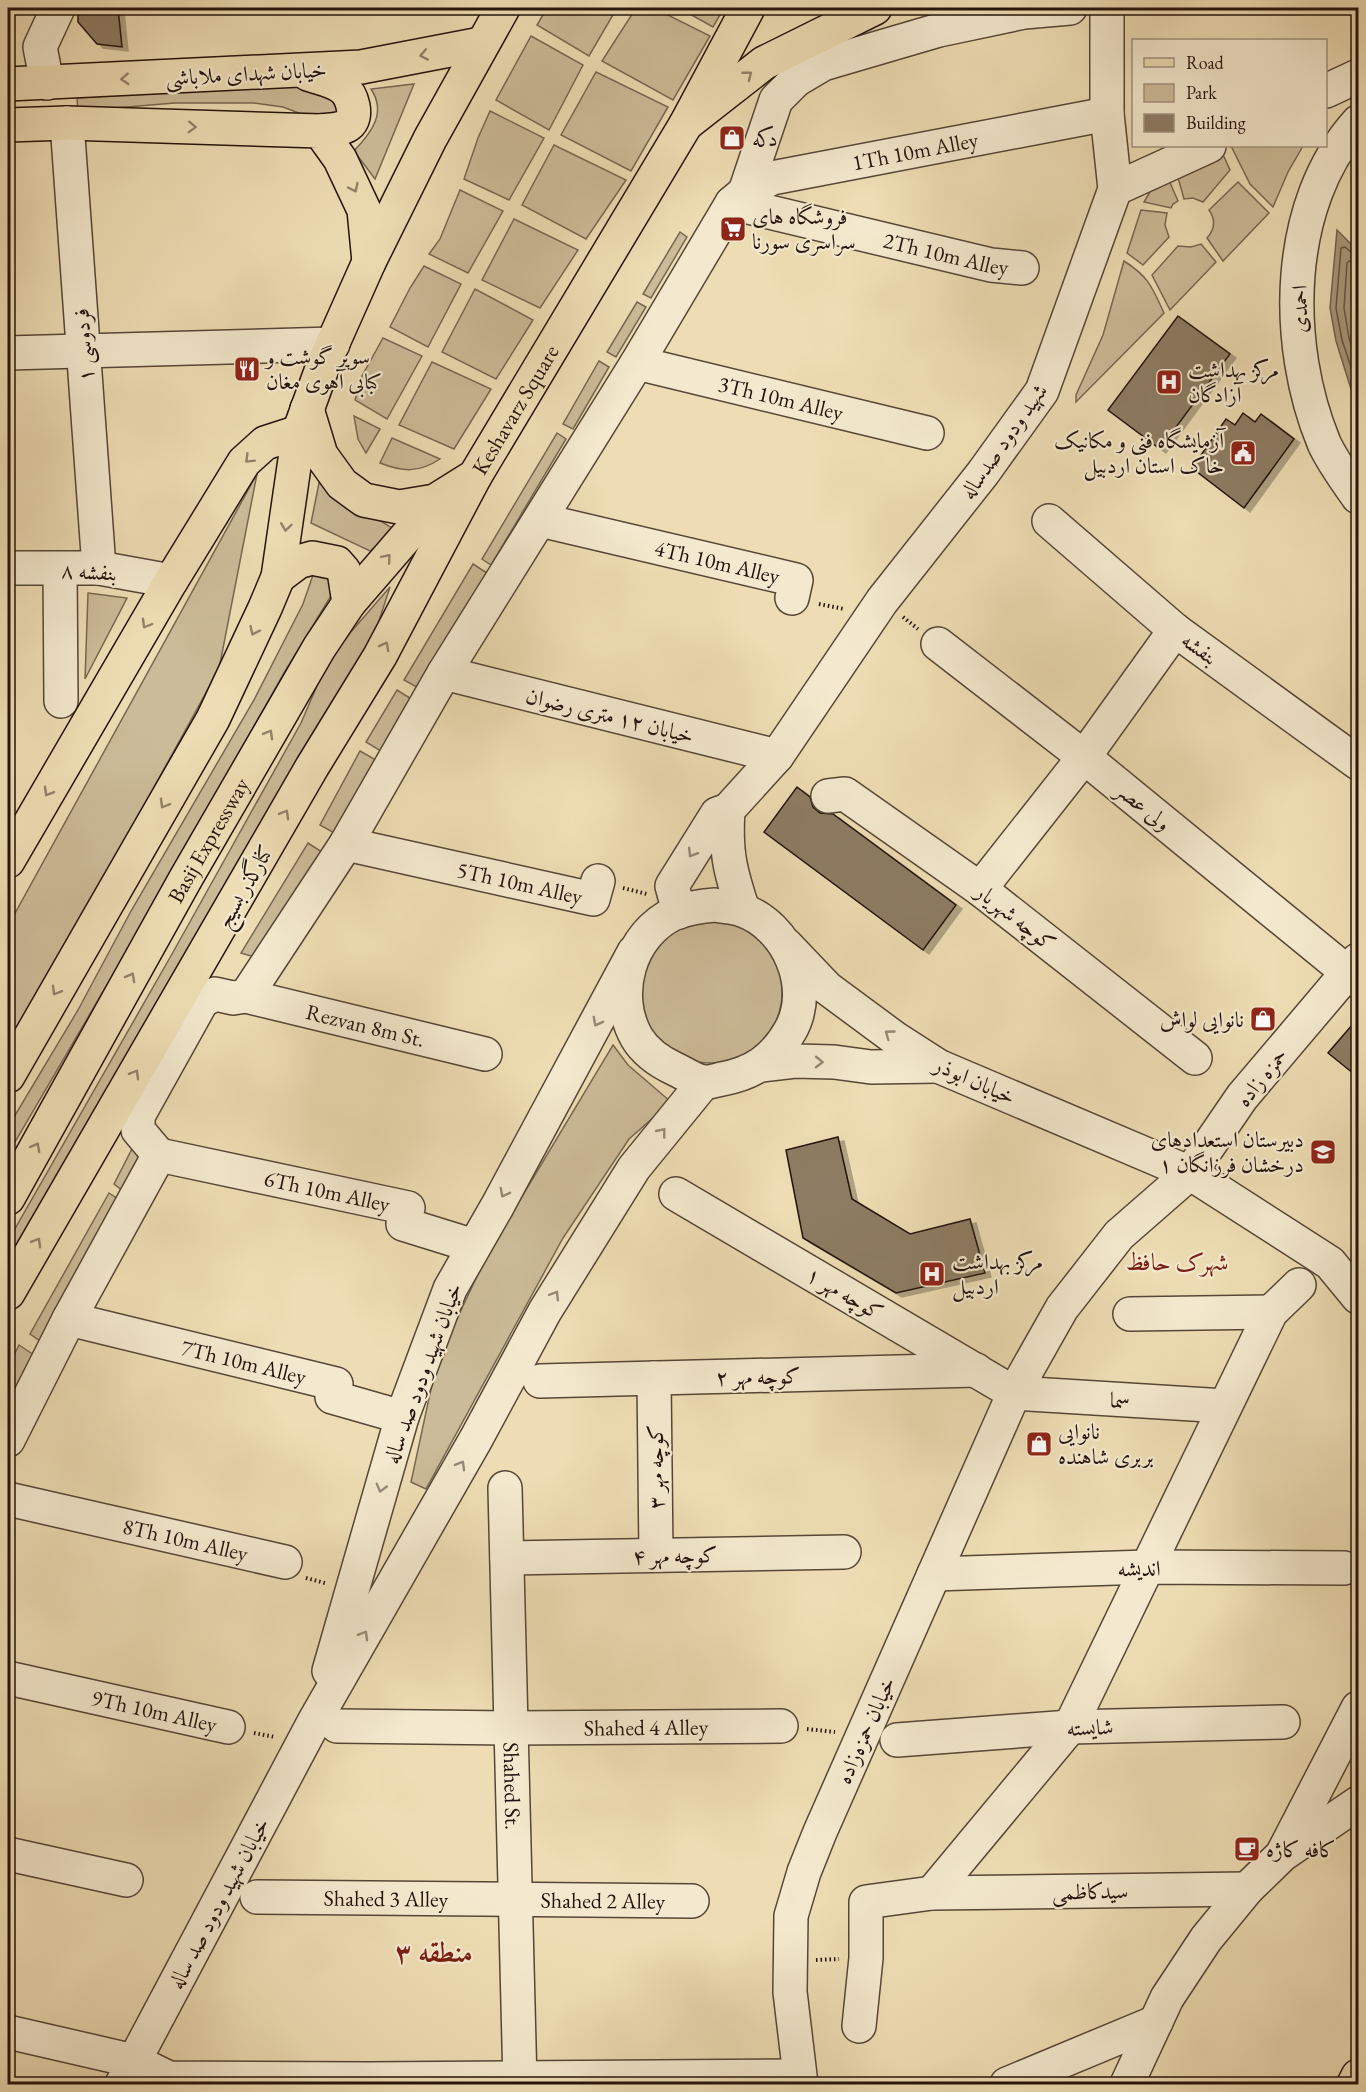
<svg xmlns="http://www.w3.org/2000/svg" width="1366" height="2092" viewBox="0 0 1366 2092" font-family="'EB Garamond',Amiri,serif">
<defs>
<filter id="shadow"><feDropShadow dx="6" dy="4" stdDeviation="0" flood-color="#0004"/></filter>
</defs>
<rect width="100%" height="100%" fill="#eeddb4"/>
<filter id="stains"><feTurbulence type="fractalNoise" baseFrequency=".00333" numOctaves="4"/><feColorMatrix values="0 0 0 0 .2 0 0 0 0 .09 0 0 0 0 .02 0 0 0 .5 -.17"/></filter>
<radialGradient id="worn" r=".72"><stop offset=".6" stop-color="#630" stop-opacity="0"/><stop offset="1" stop-color="#630" stop-opacity=".3"/></radialGradient>
<g fill="#ccbb98" stroke="#786752" stroke-width="1.5">
<path d="M547,8H617L589,56L537,25Z"/>
<path d="M636,8H654L710,36L673,100L602,61Z"/>
<path d="M679,8H724L713,27Z"/>
<path d="M531,36L583,65L549,130L496,100Z"/>
<path d="M596,72L668,107L631,171L561,135Z"/>
<path d="M297,84L335,100L339,108L337,116L325,123L283,107L254,103H175L78,111L77,98Z"/>
<path d="M414,84L375,179L354,151C371,133 387,113 371,89Z"/>
<path d="M490,111L544,138L509,200L464,179L478,138Z"/>
<path d="M554,145L626,180L586,239L522,205Z"/>
<path d="M1231,146H1303L1288,172L1273,207L1250,184Z"/>
<path d="M1221,150L1230,170L1203,202L1193,198L1184,199L1177,174Z"/>
<path d="M1168,178L1178,201L1173,204L1171,208L1144,202L1151,190Z"/>
<path d="M1238,182L1269,213L1223,261L1207,238C1215,229 1216,220 1209,210Z"/>
<path d="M460,190L503,211L468,273L429,254L440,239Z"/>
<path d="M1141,210L1167,213L1165,225L1169,237L1143,265L1127,253Z"/>
<path d="M514,219L578,250L540,308L482,280Z"/>
<path d="M680,232L687,237L651,298L643,294Z"/>
<path d="M1201,244L1216,262L1170,310L1152,275L1178,246L1191,247Z"/>
<path d="M1124,261C1149,277 1152,287 1164,313L1076,402V395L1103,335Z"/>
<path d="M424,266L461,284L428,347L390,327L410,288Z"/>
<path d="M475,289L533,320L496,379L442,352Z"/>
<path d="M637,302L646,307L616,357L607,352Z"/>
<path d="M383,338L422,356L387,419L355,400L362,376Z"/>
<path d="M599,361L609,367L573,429L563,424Z"/>
<path d="M432,362L491,389L454,449L399,425Z"/>
<path d="M354,416L380,429L366,453L358,439Z"/>
<path d="M557,433L566,439L491,565L482,559Z"/>
<path d="M392,438L440,459C419,473 403,472 380,463Z"/>
<path d="M257,474L219,669L8,1053V926Z"/>
<path d="M319,483L397,531L370,551L311,523Z"/>
<path d="M473,564L487,573L422,690L404,680Z"/>
<path d="M324,567L337,586L284,673L149,913L8,1154V1127L78,1010L131,911L254,700L303,604L313,575Z"/>
<path d="M390,587L377,627L361,659L8,1271V1241L172,954L301,723L326,665L350,633Z"/>
<path d="M88,593L127,598L85,679Z"/>
<path d="M397,690L413,700L384,753L366,742Z"/>
<path d="M360,751L376,760L336,834L320,825Z"/>
<path d="M308,843L325,854L261,959L241,953Z"/>
<circle cx="711" cy="992" r="71"/>
<path d="M613,1045L628,1065L671,1102L629,1139L563,1238L426,1489L411,1482L437,1361L488,1253Z"/>
<path d="M135,1143L146,1158L127,1194L114,1184Z"/>
<path d="M109,1193L124,1203L43,1343L30,1334Z"/>
<path d="M19,1345L34,1355L8,1408V1367Z"/>
</g>
<path fill="#a9987b" stroke="#74634f" stroke-width="1.5" d="M1337,230L1358,251V396L1351,389L1336,341L1330,308Z"/>
<g fill="none" stroke-linecap="round" stroke-linejoin="round">
<g stroke="#665644" stroke-width="1.5">
<path d="M1358,255L1353,254L1345,247L1341,248L1336,308L1342,340L1358,388"/>
<path d="M1358,263L1349,261L1347,263L1344,308L1349,338L1358,368"/>
<path d="M1358,272L1355,274L1353,307L1358,339"/>
</g>
</g>
<g fill="#8d7c64" stroke="#24130d" stroke-width="1.5" filter="url(#shadow)">
<path d="M78,8H118L122,47L97,44L78,22Z"/>
<path d="M1178,316L1230,354L1160,449L1108,410Z"/>
<path d="M1243,413L1255,422L1261,414L1294,439L1244,508L1192,468L1226,419L1235,425Z"/>
<path d="M797,787L810,797L813,807L820,813L833,814L956,905L923,950L764,832Z"/>
<path d="M1359,1017V1078L1328,1053Z"/>
<path d="M838,1137L852,1199L910,1234L970,1219L985,1273L896,1293L803,1238L786,1150Z"/>
</g>
<g fill="none" stroke-linecap="round" stroke-linejoin="round">
<defs>
<g id="minor">
<path d="M47,83L40,47L58,8"/>
<path d="M1326,91L1358,76"/>
<path d="M1358,122C1284,204 1283,344 1324,443C1332,461 1347,481 1358,497"/>
<path d="M67,123L99,568"/>
<path d="M1115,189L1209,146"/>
<path d="M745,192L776,100L796,80L823,64L939,30L1024,12L1070,8"/>
<path id="s1" d="M732,203L991,265L1022,268"/>
<path d="M8,353L333,344"/>
<path id="s2" d="M637,363L927,433"/>
<path id="s3" d="M540,520L796,580L792,598"/>
<path d="M1049,521L1175,630L1358,763"/>
<path d="M8,568H99L171,581"/>
<path d="M60,569L61,701"/>
<path d="M938,644L1084,757L1358,981"/>
<path d="M444,673L777,756"/>
<path d="M828,796L845,794L980,889L1195,1058"/>
<path d="M728,810C725,851 730,871 743,910"/>
<path id="s4" d="M346,844L593,899L598,881"/>
<path d="M980,889L1084,757L1175,630"/>
<path d="M715,905C724,907 734,907 742,910C788,926 815,988 790,1031C774,1059 754,1073 722,1079C717,1080 709,1083 704,1082C695,1081 684,1073 675,1069C660,1062 646,1053 637,1038C612,995 629,934 675,913C688,908 701,906 715,905Z"/>
<path d="M679,912L672,886L717,814L728,810L777,756L882,601L983,473L1042,391L1115,189L1107,114V8"/>
<path d="M786,945L827,988L896,1039L938,1066L1190,1173L1330,1263L1358,1297"/>
<path id="s5" d="M246,996L485,1054"/>
<path d="M761,1065L795,1061L834,1062L871,1067L938,1066"/>
<path id="s6" d="M159,1155L138,1130V1116L202,1001L215,994L233,998L246,996L346,844L444,673L637,363L732,203L745,192L772,178L1107,114"/>
<path id="s7" d="M159,1155L408,1208L403,1224L474,1246"/>
<path d="M676,1194L1014,1393L1225,1406"/>
<path d="M1130,1314L1271,1312"/>
<path id="s8" d="M69,1319L336,1384L332,1397L402,1417"/>
<path d="M654,1378L656,1555"/>
<path d="M540,1381L976,1370"/>
<path d="M8,1440L69,1319L159,1155"/>
<path id="s9" d="M505,1488L520,2084"/>
<path id="s10" d="M8,1499L285,1562"/>
<path d="M507,1558L844,1552"/>
<path d="M934,1574L1147,1567L1344,1568"/>
<path d="M329,1671L402,1417L450,1289L498,1205L634,952"/>
<path id="s11" d="M8,1678L228,1727"/>
<path id="s12" d="M337,1726L511,1728L781,1726"/>
<path d="M897,1740L1070,1727L1283,1722"/>
<path d="M1284,1851L1358,1708"/>
<path d="M8,1854L126,1880"/>
<path d="M932,1893L1247,1889"/>
<path id="s13" d="M257,1897L692,1901"/>
<path d="M859,2026L866,1958V1902L932,1893L1070,1727L1271,1312L1299,1285"/>
<path d="M8,2032L134,2061L169,2078L367,2079L799,2076"/>
<path d="M122,2084L314,1722L476,1439L545,1311L634,1168L704,1082"/>
<path d="M801,2084L790,1992L791,1916L804,1872L820,1832L1014,1393L1062,1308L1119,1235L1190,1173L1242,1097L1358,960"/>
<path d="M1007,2084L1156,2022"/>
<path d="M1127,2084L1167,1998L1206,1939L1247,1889L1282,1855L1358,1803"/>
</g>
<g id="major">
<path d="M308,74C319,78 333,80 343,88C352,95 359,117 348,125C341,130 328,130 320,131"/>
<path d="M8,84L361,67L481,44"/>
<path d="M686,124L764,63L875,8"/>
<path d="M8,125L67,123L320,131L340,159L364,210L369,262"/>
<path d="M8,861L171,581L244,462L265,443L299,432"/>
<path d="M8,1293L312,767L380,656L475,476"/>
<path d="M1354,2084L1358,2076"/>
</g>
<g id="highway">
<path id="s14" d="M307,409L321,455L342,484L364,500L399,507L435,501L475,476L686,124L748,8"/>
<path d="M278,577L298,562L312,558L337,563L344,571L349,603"/>
<path d="M8,1076L213,719L265,608L278,577L299,432L324,363L369,262L430,139L503,8"/>
<path id="s15" d="M8,1198L186,878L319,648L349,603L419,522L435,501"/>
</g>
</defs>
<use href="#minor" stroke="#564637" stroke-width="36"/>
<use href="#major" stroke="#24130d" stroke-width="36"/>
<use href="#highway" stroke="#24130d" stroke-width="36"/>
<g stroke="#24130d" stroke-width="4" stroke-dasharray="1.5 3" stroke-linecap="butt">
<path d="M819,604L844,609"/>
<path d="M903,617L918,629"/>
<path d="M623,888L647,894"/>
<path d="M306,1578L325,1583"/>
<path d="M807,1729L835,1732"/>
<path d="M254,1733L275,1737"/>
<path d="M816,1960L839,1959"/>
</g>
<use href="#minor" stroke="#f4e9ce" stroke-width="33"/>
<use href="#major" stroke="#eeddb4" stroke-width="33"/>
<use href="#highway" stroke="#eeddb4" stroke-width="33"/>
</g>
<defs><path id="oneway-chevron" d="M-2-3.5L2.5 0L-2 3.5" fill="none" stroke-width="1.6" stroke-linecap="round" stroke-linejoin="round" transform="scale(1.5)"/></defs>
<g stroke="#938269">
<use href="#oneway-chevron" transform="translate(424 55) rotate(169)"/>
<use href="#oneway-chevron" transform="translate(748 75) rotate(-38)"/>
<use href="#oneway-chevron" transform="translate(125 79) rotate(177)"/>
<use href="#oneway-chevron" transform="translate(192 127) rotate(2)"/>
<use href="#oneway-chevron" transform="translate(354 188) rotate(65)"/>
<use href="#oneway-chevron" transform="translate(249 459) rotate(135)"/>
<use href="#oneway-chevron" transform="translate(286 527) rotate(98)"/>
<use href="#oneway-chevron" transform="translate(387 558) rotate(-50)"/>
<use href="#oneway-chevron" transform="translate(146 624) rotate(120)"/>
<use href="#oneway-chevron" transform="translate(254 631) rotate(115)"/>
<use href="#oneway-chevron" transform="translate(385 646) rotate(-62)"/>
<use href="#oneway-chevron" transform="translate(269 734) rotate(-60)"/>
<use href="#oneway-chevron" transform="translate(48 792) rotate(120)"/>
<use href="#oneway-chevron" transform="translate(164 804) rotate(120)"/>
<use href="#oneway-chevron" transform="translate(285 814) rotate(-60)"/>
<use href="#oneway-chevron" transform="translate(131 977) rotate(-61)"/>
<use href="#oneway-chevron" transform="translate(56 991) rotate(120)"/>
<use href="#oneway-chevron" transform="translate(135 1074) rotate(-60)"/>
<use href="#oneway-chevron" transform="translate(36 1147) rotate(-61)"/>
<use href="#oneway-chevron" transform="translate(37 1242) rotate(-60)"/>
</g>
<g stroke="#968977">
<use href="#oneway-chevron" transform="translate(692 853) rotate(122)"/>
<use href="#oneway-chevron" transform="translate(597 1022) rotate(118)"/>
<use href="#oneway-chevron" transform="translate(889 1034) rotate(-144)"/>
<use href="#oneway-chevron" transform="translate(819 1062) rotate(1)"/>
<use href="#oneway-chevron" transform="translate(662 1132) rotate(-51)"/>
<use href="#oneway-chevron" transform="translate(504 1193) rotate(118)"/>
<use href="#oneway-chevron" transform="translate(555 1295) rotate(-58)"/>
<use href="#oneway-chevron" transform="translate(461 1465) rotate(-60)"/>
<use href="#oneway-chevron" transform="translate(381 1488) rotate(106)"/>
<use href="#oneway-chevron" transform="translate(364 1635) rotate(-60)"/>
</g>
<defs>
<symbol id="shop-square" viewBox="-11 -11 22 22"><rect x="-9" y="-9" width="18" height="18" rx="4" fill="#8f2418" stroke="#f4e9ce"/><path d="M-5-2.5h2.3a2.7 3.5 0 0 1 5.4 0H5L5.5 6h-11ZM-1.5-2.5h3a1.5 2.3 0 0 0-3 0Z" fill="#fff"/></symbol>
<symbol id="supermarket-square" viewBox="-11 -11 22 22"><rect x="-9" y="-9" width="18" height="18" rx="4" fill="#8f2418" stroke="#f4e9ce"/><path d="M-6-5.5h2.5l.6 2H6L4.5 2H-2.5L-4.4-4H-6ZM-1.5 3.2a1.3 1.3 0 1 0 .1 0ZM3 3.2a1.3 1.3 0 1 0 .1 0Z" fill="#fff"/></symbol>
<symbol id="restaurant-square" viewBox="-11 -11 22 22"><rect x="-9" y="-9" width="18" height="18" rx="4" fill="#8f2418" stroke="#f4e9ce"/><path d="M-5-6h1v4h1v-4h1v4h1v-4h1v5L-1.5 .5V6h-2V.5L-5-1ZM5-6V6H3V1.5H1.5Q1.5-4 5-6Z" fill="#fff"/></symbol>
<symbol id="hospital-square" viewBox="-11 -11 22 22"><rect x="-9" y="-9" width="18" height="18" rx="4" fill="#8f2418" stroke="#f4e9ce"/><path d="M-5-5h3v3.5h4V-5h3V5h-3V1.5h-4V5h-3Z" fill="#fff"/></symbol>
<symbol id="civic-square" viewBox="-11 -11 22 22"><rect x="-9" y="-9" width="18" height="18" rx="4" fill="#8f2418" stroke="#f4e9ce"/><path d="M-.6-6.5H3V-4.5H.6V-3L4-1V1h2V6H-6V1h2V-1L-.6-3ZM-1.2 2.5V6h2.4V2.5Z" fill="#fff"/></symbol>
<symbol id="school-square" viewBox="-11 -11 22 22"><rect x="-9" y="-9" width="18" height="18" rx="4" fill="#8f2418" stroke="#f4e9ce"/><path d="M0-5L7-2L0 1L-7-2ZM-4 1L0 2.5L4 1V4Q0 6-4 4Z" fill="#fff"/></symbol>
<symbol id="cafe-square" viewBox="-11 -11 22 22"><rect x="-9" y="-9" width="18" height="18" rx="4" fill="#8f2418" stroke="#f4e9ce"/><path d="M-5.5-4.5H6V0H3Q3 3.5 0 3.5H-2.5Q-5.5 3.5-5.5 0ZM3-3.2v2h1.7v-2ZM-6 4.5H4V6H-6Z" fill="#fff"/></symbol>
</defs>
<g fill-rule="evenodd">
<use href="#shop-square" x="717" y="123" width="30" height="30"/>
<use href="#supermarket-square" x="718" y="214" width="30" height="30"/>
<use href="#restaurant-square" x="232" y="354" width="30" height="30"/>
<use href="#hospital-square" x="1154" y="367" width="30" height="30"/>
<use href="#civic-square" x="1228" y="438" width="30" height="30"/>
<use href="#shop-square" x="1248" y="1004" width="30" height="30"/>
<use href="#school-square" x="1308" y="1137" width="30" height="30"/>
<use href="#hospital-square" x="917" y="1259" width="30" height="30"/>
<use href="#shop-square" x="1024" y="1429" width="30" height="30"/>
<use href="#cafe-square" x="1232" y="1834" width="30" height="30"/>
</g>
<g text-anchor="middle" stroke-width="4.5" stroke-linejoin="round" paint-order="stroke">
<g font-size="22" fill="#24130d" stroke="#f4e9ce">
<text transform="translate(246 73) rotate(-3)" y="8">خیابان شهدای ملاباشی</text>
<text dy="8" stroke="none"><textPath href="#s6" startOffset="1348">1Th 10m Alley</textPath></text>
<text dy="8" stroke="none"><textPath href="#s1" startOffset="220">2Th 10m Alley</textPath></text>
<text transform="translate(1299 309) rotate(-90)" y="8">احمدی</text>
<text transform="translate(83 345) rotate(-94)" y="8">فردوسی ۱</text>
<text dy="8" stroke="none"><textPath href="#s2" startOffset="148">3Th 10m Alley</textPath></text>
<text dy="8" stroke="none"><textPath href="#s14" startOffset="308">Keshavarz Square</textPath></text>
<text transform="translate(1003 441) rotate(-55)" y="8">شهید ودود صدساله</text>
<text dy="8" stroke="none"><textPath href="#s3" startOffset="182">4Th 10m Alley</textPath></text>
<text transform="translate(89 571) rotate(3)" y="8">بنفشه ۸</text>
<text transform="translate(1200 648) rotate(36)" y="8">بنفشه</text>
<text transform="translate(610 715) rotate(14)" y="8">خیابان ۱۲ متری رضوان</text>
<text transform="translate(1144 806) rotate(39)" y="8">ولی عصر</text>
<text dy="8" stroke="none"><textPath href="#s15" startOffset="410">Basij Expressway</textPath></text>
<text dy="8" stroke="none"><textPath href="#s4" startOffset="178">5Th 10m Alley</textPath></text>
<text transform="translate(244 886) rotate(-60)" y="8">کنارگذر بسیج</text>
<text transform="translate(1016 917) rotate(38)" y="8">کوچه شهریار</text>
<text dy="8" stroke="none"><textPath href="#s5" startOffset="123">Rezvan 8m St.</textPath></text>
<text transform="translate(1261 1077) rotate(-51)" y="8">حمزه زاده</text>
<text transform="translate(975 1080) rotate(24)" y="8">خیابان ابوذر</text>
<text dy="8" stroke="none"><textPath href="#s7" startOffset="172">6Th 10m Alley</textPath></text>
<text transform="translate(845 1293) rotate(30)" y="8">کوچه مهر ۱</text>
<text dy="8" stroke="none"><textPath href="#s8" startOffset="180">7Th 10m Alley</textPath></text>
<text transform="translate(422 1373) rotate(-70)" y="8">خیابان شهید ودود صد ساله</text>
<text transform="translate(758 1376) rotate(-1)" y="8">کوچه مهر ۲</text>
<text transform="translate(1120 1400) rotate(4)" y="8">سما</text>
<text transform="translate(655 1467) rotate(-90)" y="8">کوچه مهر ۳</text>
<text dy="8" stroke="none"><textPath href="#s10" startOffset="182">8Th 10m Alley</textPath></text>
<text transform="translate(675 1555) rotate(-1)" y="8">کوچه مهر ۴</text>
<text transform="translate(1139 1568) rotate(-1)" y="8">اندیشه</text>
<text dy="8" stroke="none"><textPath href="#s11" startOffset="150">9Th 10m Alley</textPath></text>
<text dy="8" stroke="none"><textPath href="#s12" startOffset="309">Shahed 4 Alley</textPath></text>
<text transform="translate(1090 1727) rotate(-2)" y="8">شایسته</text>
<text transform="translate(865 1730) rotate(-66)" y="8">خیابان حمزه‌زاده</text>
<text dy="8" stroke="none"><textPath href="#s9" startOffset="298">Shahed St.</textPath></text>
<text transform="translate(1090 1891) rotate(-1)" y="8">سیدکاظمی</text>
<text dy="8" stroke="none"><textPath href="#s13" startOffset="129">Shahed 3 Alley</textPath></text>
<text dy="8" stroke="none"><textPath href="#s13" startOffset="346">Shahed 2 Alley</textPath></text>
<text transform="translate(218 1903) rotate(-62)" y="8">خیابان شهید ودود صد ساله</text>
</g>
<g font-size="22" fill="#24130d" stroke="#f4e9ce" text-anchor="start">
<text x="752" y="146">دکه</text>
<text x="752" y="224">فروشگاه های<tspan x="752" dy="25">سراسری سورنا</tspan></text>
<text x="266" y="364">سوپر گوشت و<tspan x="266" dy="25">کبابی آهوی مغان</tspan></text>
<text x="1188" y="377">مرکز بهداشت<tspan x="1188" dy="25">آزادگان</tspan></text>
<text x="1224" y="448" text-anchor="end">آزمایشگاه فنی و مکانیک<tspan x="1224" dy="25">خاک استان اردبیل</tspan></text>
<text x="1244" y="1027" text-anchor="end">نانوایی لواش</text>
<text x="1304" y="1147" text-anchor="end">دبیرستان استعدادهای<tspan x="1304" dy="25">درخشان فرزانگان ۱</tspan></text>
<text x="952" y="1269">مرکز بهداشت<tspan x="952" dy="25">اردبیل</tspan></text>
<text x="1058" y="1439">نانوایی<tspan x="1058" dy="25">بربری شاهنده</tspan></text>
<text x="1266" y="1857">کافه کاژه</text>
</g>
<g font-size="24" fill="#7a1f14" stroke="#f4e9ce">
<text x="1177" y="1270">شهرک حافظ</text>
</g>
<g font-size="28" font-weight="bold" fill="#7a1f14" stroke="#f4e9ce">
<text x="434" y="1962">منطقه ۳</text>
</g>
</g>
<rect width="1366" height="2092" fill="none" stroke="#eeddb4" stroke-width="30"/>
<rect x="9" y="9" width="1348" height="2074" fill="none" stroke="#24130d" stroke-width="3"/>
<rect x="15" y="15" width="1336" height="2062" fill="none" stroke="#24130d" stroke-width="1.5"/>
<rect x="1132" y="39" width="195" height="108" fill="#f4e9ce" stroke="#a19381" stroke-width="1.5"/>
<rect x="1144" y="58" width="30" height="9" fill="#eeddb4" stroke="#a19381" stroke-width="1.5"/>
<text x="1186" y="69" font-size="18" fill="#24130d">Road</text>
<rect x="1144" y="84" width="30" height="18" fill="#ccbb98" stroke="#a19381" stroke-width="1.5"/>
<text x="1186" y="99" font-size="18" fill="#24130d">Park</text>
<rect x="1144" y="114" width="30" height="18" fill="#8d7c64" stroke="#a19381" stroke-width="1.5"/>
<text x="1186" y="129" font-size="18" fill="#24130d">Building</text>
<rect width="100%" height="100%" filter="url(#stains)"/>
<rect width="100%" height="100%" fill="url(#worn)"/>
</svg>
